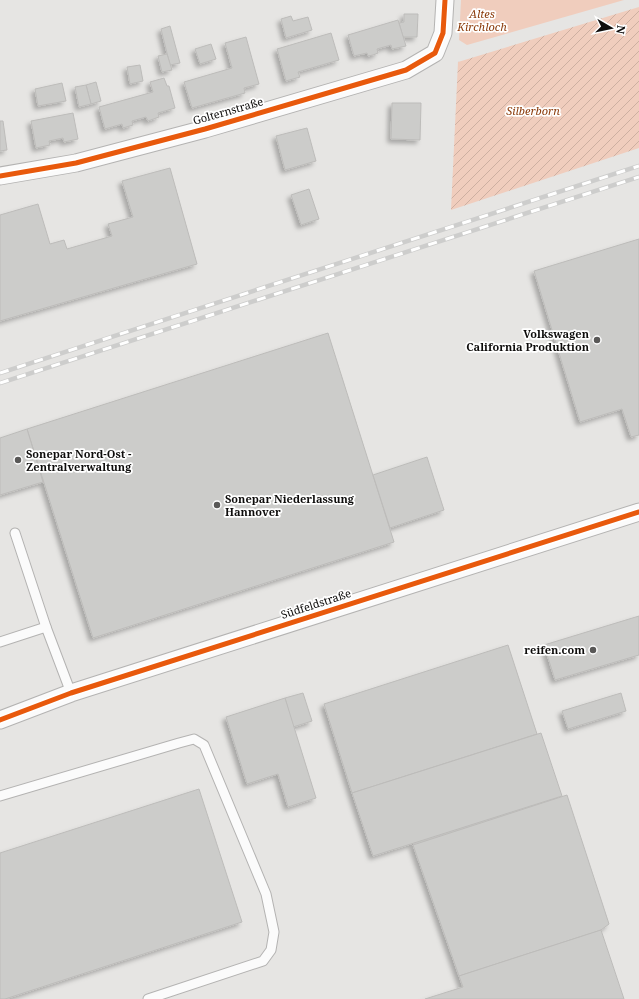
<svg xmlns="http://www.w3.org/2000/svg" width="639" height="999" viewBox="0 0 639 999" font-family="'Noto Serif',serif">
<defs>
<pattern id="garden-furrows" width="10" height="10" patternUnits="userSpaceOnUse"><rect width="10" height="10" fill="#f0cdbd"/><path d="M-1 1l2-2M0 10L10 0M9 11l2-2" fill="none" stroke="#cdafa1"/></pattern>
<filter id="shadow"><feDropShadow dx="-3.5" dy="3.5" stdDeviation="2" flood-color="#0004"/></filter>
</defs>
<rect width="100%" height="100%" fill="#e6e5e3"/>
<path fill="#f0cdbd" d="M461,0H624L467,45L459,40Z"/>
<path fill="url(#garden-furrows)" d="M639,7V148L451,210L458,62Z"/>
<g fill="#ccccca" stroke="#bdbcba" filter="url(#shadow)">
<path d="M404,14H418L417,37H403L399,23L404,22Z"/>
<path d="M291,16L293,21L308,17L312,30L286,38L281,19Z"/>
<path d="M398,20L406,46L392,49L391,45L377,49L378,53L373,55L368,56L367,53L354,56L348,35Z"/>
<path d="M170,26L180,63L170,65L161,29Z"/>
<path d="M331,33L339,60L298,72L300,77L286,81L277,49Z"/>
<path d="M246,37L259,84L244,88L245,93L192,108L184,82L232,68L225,43Z"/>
<path d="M211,44L216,59L200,64L195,49Z"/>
<path d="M167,54L172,70L162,72L158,56Z"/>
<path d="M140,65L143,81L130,84L127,67Z"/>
<path d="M164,78L167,86H169L175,108L158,113L159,117L148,121L146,117L132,121L133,125L123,128L122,124L105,129L99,107L153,92L150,82Z"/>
<path d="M96,82L101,101L91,104L86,85Z"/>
<path d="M62,83L66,101L38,106L35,89Z"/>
<path d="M86,85L91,104L79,107L75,87Z"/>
<path d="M392,103H421L420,140L391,139Z"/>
<path d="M73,113L78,139L64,142L63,138L49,141L50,145L36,148L31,121Z"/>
<path d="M0,121H3L7,150L0,151Z"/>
<path d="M307,128L316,161L285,170L276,136Z"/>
<path d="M170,168L197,264L0,321V215L38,204L50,244L64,240L67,249L112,236L108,224L133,217L122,181Z"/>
<path d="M309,189L319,219L301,225L291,195Z"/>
<path d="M639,239V435L631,437L622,409L580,422L534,271Z"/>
<path d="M328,333L394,542L93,638L27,429Z"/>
<path d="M27,429L43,482L0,495V438Z"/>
<path d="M427,457L444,510L390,528L373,475Z"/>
<path d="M639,616V655L555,680L544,645Z"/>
<path d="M508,645L537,734L352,793L324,704Z"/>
<path d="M303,693L312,721L293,727L285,698Z"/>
<path d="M621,693L626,711L568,729L562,711Z"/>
<path d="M285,698L316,798L288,807L278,774L247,784L226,717Z"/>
<path d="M541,733L562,796L373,856L352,793Z"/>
<path d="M199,789L242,922L5,999H0V853Z"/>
<path d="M567,795L609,924L601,930L459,976L413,845Z"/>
<path d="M601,930L624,999H425L463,987L459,976Z"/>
</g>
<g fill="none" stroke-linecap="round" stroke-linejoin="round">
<defs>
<g id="service">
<path d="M15,533L46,627"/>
<path d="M0,642L46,627L71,693"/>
<path d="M0,796L179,743L194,739L204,745L266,894L274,932L271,950L263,961L148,999"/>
</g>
<g id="minor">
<path d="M0,176L76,163L205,129L406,70L435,53L443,33L445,0"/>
<path d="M0,720L71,693L639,512"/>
</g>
</defs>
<use href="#service" stroke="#b4b3b2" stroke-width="11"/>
<use href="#minor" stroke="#b4b3b2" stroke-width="19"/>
<use href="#service" stroke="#fbfbfb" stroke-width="9"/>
<use href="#minor" stroke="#fbfbfb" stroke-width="17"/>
<defs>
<g id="rail">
<path d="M0,373L639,166"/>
<path d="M0,383L639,177"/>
</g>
</defs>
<use href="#rail" stroke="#cdcdcc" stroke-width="4.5"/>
<use href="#rail" stroke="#fff" stroke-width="3" stroke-dasharray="9" stroke-linecap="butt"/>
<defs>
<g id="cycleway">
<path d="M0,176L76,163L205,129L406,70L435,53L443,33L445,0"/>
<path d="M0,720L71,693L639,512"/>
</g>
</defs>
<use href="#cycleway" stroke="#fff" stroke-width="8"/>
<use href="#cycleway" stroke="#e8590c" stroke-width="5"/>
</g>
<g fill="#595857" stroke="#fff" stroke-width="1.5">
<circle cx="597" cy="340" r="4"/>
<circle cx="18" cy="460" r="4"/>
<circle cx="217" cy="505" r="4"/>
<circle cx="593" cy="650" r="4"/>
</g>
<g text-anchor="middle" stroke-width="3.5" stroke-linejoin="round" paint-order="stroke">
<g font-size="11" font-style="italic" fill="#8a3a09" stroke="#fff">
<text x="482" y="18">Altes<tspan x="482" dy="13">Kirchloch</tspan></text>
<text x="533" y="115">Silberborn</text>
</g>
<g font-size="11" fill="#0d0c0b" stroke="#fff">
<text transform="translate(228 111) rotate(-16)" y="4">Golternstraße</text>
<text transform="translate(316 604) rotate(-18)" y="4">Südfeldstraße</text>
</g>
<g font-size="11" font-weight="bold" fill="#0d0c0b" stroke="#fff" text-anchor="end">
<text x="589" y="338">Volkswagen<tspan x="589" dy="13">California Produktion</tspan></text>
<text x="26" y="458" text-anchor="start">Sonepar Nord-Ost -<tspan x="26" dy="13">Zentralverwaltung</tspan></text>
<text x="225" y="503" text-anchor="start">Sonepar Niederlassung<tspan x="225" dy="13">Hannover</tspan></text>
<text x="585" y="654">reifen.com</text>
</g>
</g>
<g transform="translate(611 28) rotate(99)" stroke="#ffffff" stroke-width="3" paint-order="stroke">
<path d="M0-3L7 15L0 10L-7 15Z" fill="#0d0c0b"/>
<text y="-6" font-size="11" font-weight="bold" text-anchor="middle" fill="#0d0c0b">N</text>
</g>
</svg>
